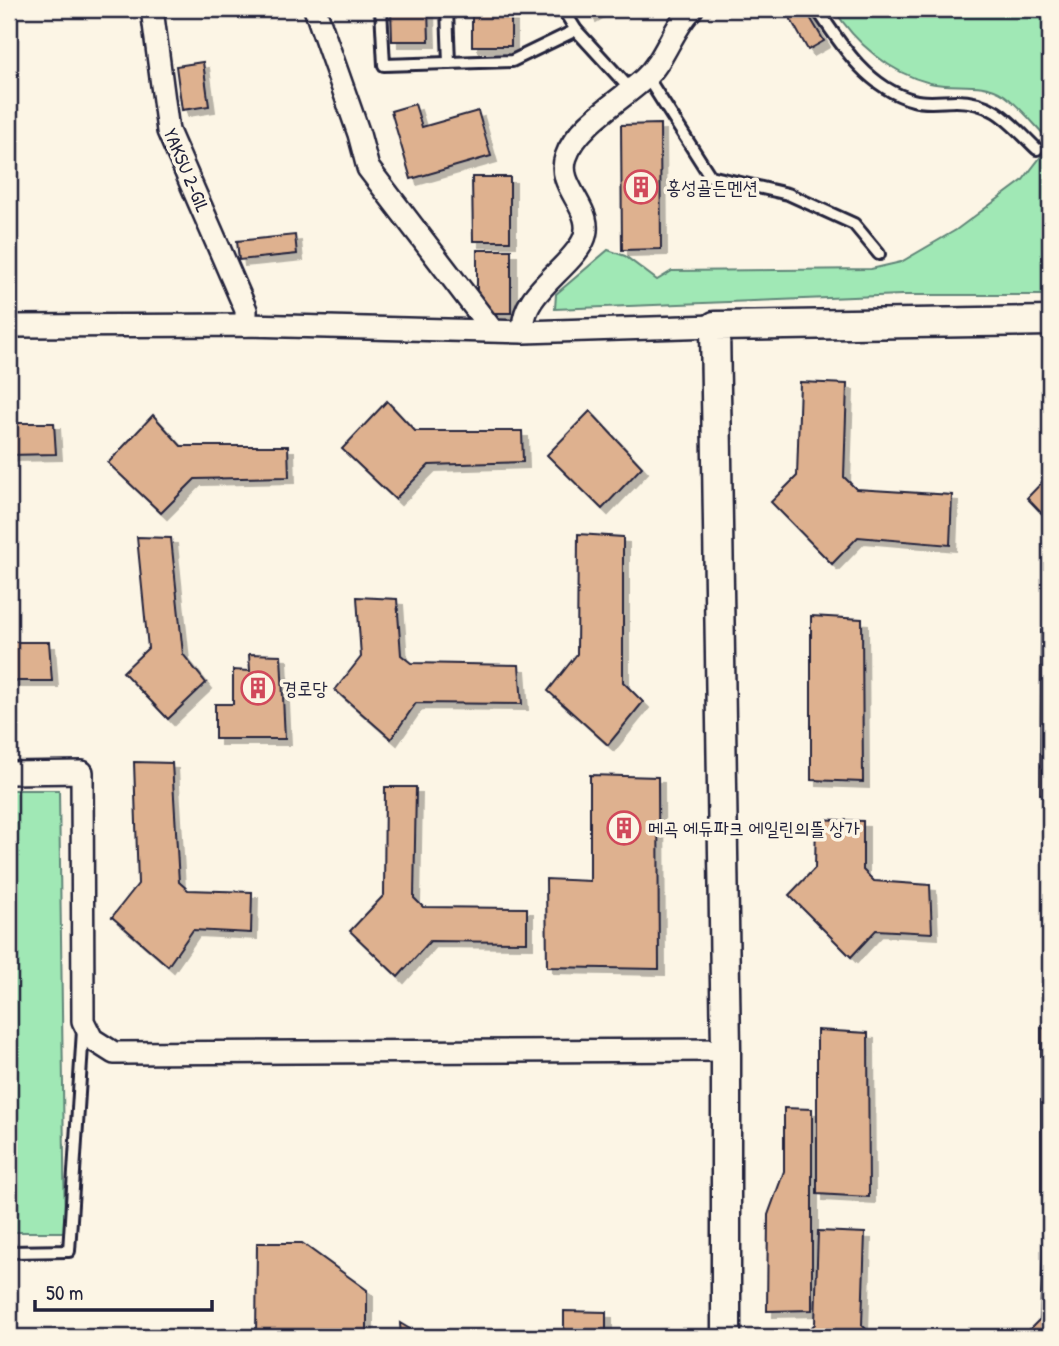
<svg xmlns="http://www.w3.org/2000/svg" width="1059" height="1346" viewBox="0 0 1059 1346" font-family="'Patrick Hand','Poor Story',sans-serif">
<defs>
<filter id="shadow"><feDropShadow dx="6" dy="6" stdDeviation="0" flood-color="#0004"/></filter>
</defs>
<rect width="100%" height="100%" fill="#fcf5e5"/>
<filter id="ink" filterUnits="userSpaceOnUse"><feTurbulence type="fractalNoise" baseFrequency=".0143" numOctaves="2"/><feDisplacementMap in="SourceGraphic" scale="14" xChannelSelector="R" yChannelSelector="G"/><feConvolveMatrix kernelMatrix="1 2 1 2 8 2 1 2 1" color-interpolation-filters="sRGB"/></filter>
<g filter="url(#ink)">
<g fill="#a0e8b5" stroke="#618578" stroke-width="2">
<path d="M834,9H1050V141C1036,127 1021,107 1004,95C981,80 954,89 930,83C890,73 855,43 834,9Z"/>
<path d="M1050,145V295H902L555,309L556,294L608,250L625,256L657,280L672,271L871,269L901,262L956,230L1022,181Z"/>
<path d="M9,790H59L65,1232H9Z"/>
</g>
<g fill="#deb18f" stroke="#22223b" stroke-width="2" filter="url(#shadow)">
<path d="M391,9H428L429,41H392Z"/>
<rect x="472" y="9" width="39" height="37"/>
<path d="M586,9H602L590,16Z"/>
<path d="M785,9H805L824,41L808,50Z"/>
<path d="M203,62L209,106L182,110L176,66Z"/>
<path d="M415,104L422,127L478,111L491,156L411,179L391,111Z"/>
<path d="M660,124L661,249L622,250L621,125Z"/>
<path d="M472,177H510V241H473Z"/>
<path d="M295,235L297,254L239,260L237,241Z"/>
<path d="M477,250H511V313H484V300H477Z"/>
<path d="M800,382L847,384L844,477L856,489L952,495L950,545L858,537L832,564L771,502L797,476Z"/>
<path d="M387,401L415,431H522L523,462L429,465L395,499L342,449Z"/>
<path d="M590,411L642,467L602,509L547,455Z"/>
<path d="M153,415L181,446H288L289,477L195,479L161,513L108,463Z"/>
<path d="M9,423H54L56,454L9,455Z"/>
<path d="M1050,474V522L1027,498Z"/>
<path d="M578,534L623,537V682L643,702L608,745L548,691L577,654Z"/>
<path d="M137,537L171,538L183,654L206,683L168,719L123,672L148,648Z"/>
<path d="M357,597L397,599L401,655L411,663L519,665L522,704L416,703L391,739L335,690L361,657Z"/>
<path d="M811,616L862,619L863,782L811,780Z"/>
<path d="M1041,630L1050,631V794H1040Z"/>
<path d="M9,642H49L52,681H9Z"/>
<path d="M249,654L281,655L285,739H215V704H233V670L250,671Z"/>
<path d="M134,762L172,763L179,882L188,890L252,892L251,933L193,930L168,966L112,917L138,884Z"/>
<path d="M590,775L658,777L659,969L547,967L546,879L590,881Z"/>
<path d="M385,787H416L414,898L423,907L527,908V942L430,941L398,977L350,931L384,895Z"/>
<path d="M816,819L863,821V870L874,881L930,885L932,933L876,930L851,957L789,895L815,868Z"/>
<path d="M1041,1028L1050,1029V1192H1041Z"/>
<path d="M817,1030L868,1033L869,1197L817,1194Z"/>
<path d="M784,1108L812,1109V1310L767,1311L768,1215L784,1171Z"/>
<path d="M1044,1225L1050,1226V1337H1022L1040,1319Z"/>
<path d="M818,1231L865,1233L862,1325L874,1337H802L815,1324Z"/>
<path d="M257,1243H302L367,1290V1337H256Z"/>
<path d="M564,1311L606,1312V1337H564Z"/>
<path d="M400,1323L423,1337H401Z"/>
</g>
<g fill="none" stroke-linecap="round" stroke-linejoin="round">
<defs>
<g id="service">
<path d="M381,9L384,65L512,61L576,30"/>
<path d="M447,9L449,63"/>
<path d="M563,9L576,30L631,90"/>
<path d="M817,9C841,45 868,88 913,100C926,104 943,101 956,101C995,101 1011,124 1037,149"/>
<path d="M647,77L710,176L788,194L854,224L879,254"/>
<path d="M9,1252L69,1251L83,1030"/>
</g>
<g id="minor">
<path d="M152,9L168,131L246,310V325"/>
<path d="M315,9L359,134L368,168L492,330"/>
<path d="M9,326L246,325L524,332L715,326"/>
<path d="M524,332C518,295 568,271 583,241C598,210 555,188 566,157C576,126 621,100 644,79C665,60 672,29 692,9"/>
<path d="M9,773L82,772L83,1021L92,1039L114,1053L726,1050"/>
</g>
<path id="tertiary" d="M726,1337V1050L715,326L1050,321"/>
</defs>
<use href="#service" stroke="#22223b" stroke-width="16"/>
<use href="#minor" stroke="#22223b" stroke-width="26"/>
<use href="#tertiary" stroke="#22223b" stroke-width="33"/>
<use href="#service" stroke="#fcf5e5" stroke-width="10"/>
<use href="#minor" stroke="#fcf5e5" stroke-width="21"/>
<use href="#tertiary" stroke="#fcf5e5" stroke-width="28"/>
</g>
</g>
<defs>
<symbol id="building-ring" viewBox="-11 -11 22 22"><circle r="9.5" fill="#fcf5e5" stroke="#d1495b" stroke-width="1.5"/><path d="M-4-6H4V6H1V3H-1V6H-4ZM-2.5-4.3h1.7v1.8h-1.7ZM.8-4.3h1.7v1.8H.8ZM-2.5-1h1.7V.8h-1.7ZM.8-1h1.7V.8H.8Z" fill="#d1495b"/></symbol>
</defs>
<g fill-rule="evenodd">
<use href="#building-ring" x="622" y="168" width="38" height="38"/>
<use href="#building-ring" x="239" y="669" width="38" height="38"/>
<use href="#building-ring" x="605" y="809" width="38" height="38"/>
</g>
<g text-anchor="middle" stroke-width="7" stroke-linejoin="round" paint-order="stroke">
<g font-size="19" fill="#22223b" stroke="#fcf5e5">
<text transform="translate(187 170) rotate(67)" y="7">YAKSU 2-GIL</text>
</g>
<g font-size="19" fill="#22223b" stroke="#fcf5e5" text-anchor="start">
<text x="666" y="194">홍성골든멘션</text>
<text x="282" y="695">경로당</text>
<text x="648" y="835">메곡 에듀파크 에일린의뜰 상가</text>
</g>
</g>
<rect width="1059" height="1346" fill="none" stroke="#fcf5e5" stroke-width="35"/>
<rect x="18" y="18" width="1024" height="1311" fill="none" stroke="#22223b" stroke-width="2.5" filter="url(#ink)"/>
<path d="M35 1300v10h177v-10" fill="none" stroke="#22223b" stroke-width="3.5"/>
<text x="46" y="1300" font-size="21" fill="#22223b" stroke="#fcf5e5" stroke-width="5" paint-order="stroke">50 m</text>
</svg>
